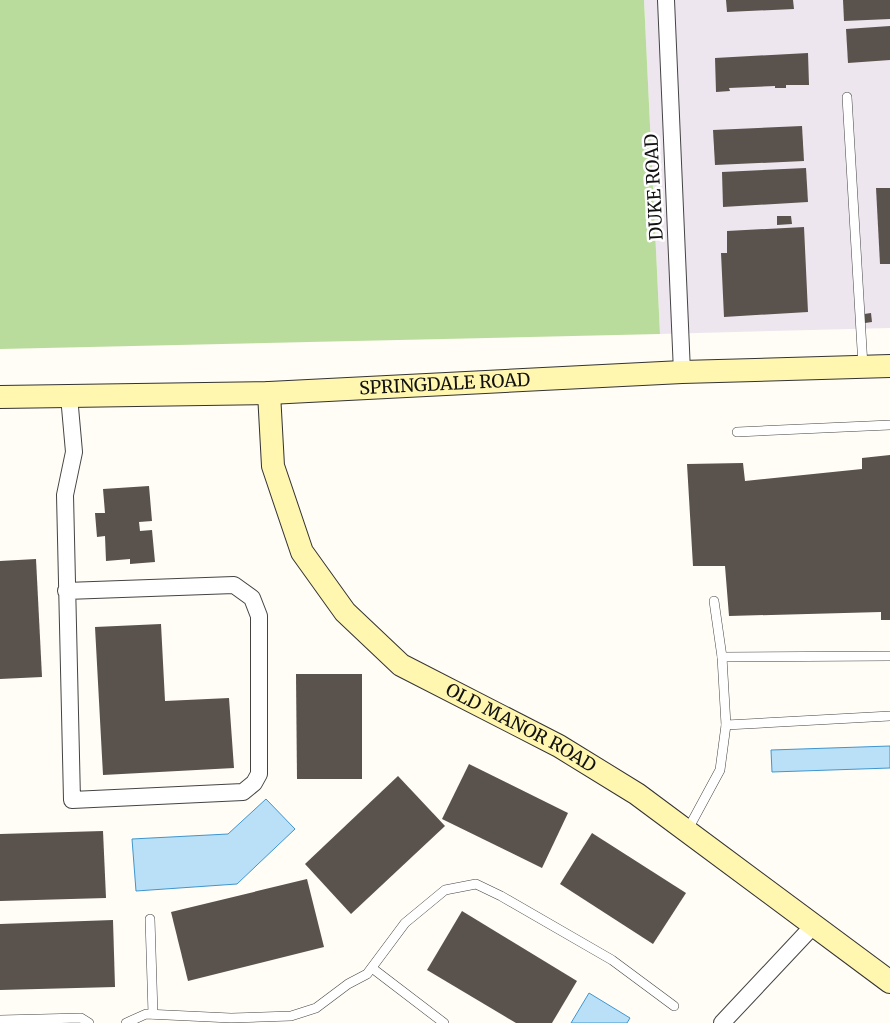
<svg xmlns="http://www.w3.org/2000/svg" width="890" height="1023" viewBox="0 0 890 1023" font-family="Merriweather,serif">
<rect width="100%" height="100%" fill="#fffdf5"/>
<path fill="#eee6ef" d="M644,0H890V328L660,334Z"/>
<path fill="#b9dc9c" d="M0,0H644L660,334L0,349Z"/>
<g fill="#b9e0f7" stroke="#3f96cf">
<path d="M890,746V768L772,772L771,750Z"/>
<path d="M266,799L295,829L237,884L136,891L132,839L228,834Z"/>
<path d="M589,993L630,1018L627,1023H571Z"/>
</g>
<g fill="#5a524d">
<path d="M726,0H793L794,9L727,12Z"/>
<path d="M843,0H890V19L844,21Z"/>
<path d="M890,26V60L848,63L846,29Z"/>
<path d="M808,53L809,85H786V88H775V86L729,88L730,91L716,92L715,58Z"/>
<path d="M802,126L804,161L715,165L713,130Z"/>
<path d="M806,168L808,202L723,207L722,172Z"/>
<path d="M876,188H890V264H880Z"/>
<path d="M777,216H791L792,224L777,225Z"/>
<path d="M804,227L808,312L724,317L721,253H727V231Z"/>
<path d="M871,313L872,322L865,323L864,314Z"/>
<path d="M890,455V620H881V612L729,616L725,566H693L687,464L743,463L745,481L862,469V458Z"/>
<path d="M149,486L152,521L139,522L140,531L152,530L155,562L130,564V559L106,561L105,536L97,537L95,513H105L103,489Z"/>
<path d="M36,559L42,677L0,679V561Z"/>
<path d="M161,624L165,701L229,698L234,768L103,775L95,627Z"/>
<path d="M296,674H362V779H297Z"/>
<path d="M469,764L568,813L542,868L442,819Z"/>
<path d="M398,776L445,826L351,914L305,864Z"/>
<path d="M103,831L106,898L0,901V834Z"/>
<path d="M592,833L686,893L653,944L560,884Z"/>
<path d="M307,879L324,947L188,981L171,912Z"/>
<path d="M462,911L577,981L552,1023H516L427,970Z"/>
<path d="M113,920L115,987L0,990V924Z"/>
</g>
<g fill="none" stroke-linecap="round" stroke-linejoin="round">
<defs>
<g id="lane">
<path d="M847,97L863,366"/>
<path d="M737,432L890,425"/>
<path d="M722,657L890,656"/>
<path d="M726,725L890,716"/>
<path d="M687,831L720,770L726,725L722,657L714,601"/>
<path d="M150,919L153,1014"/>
<path d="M372,968L444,1023"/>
<path d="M0,1020L81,1018L89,1023"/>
<path d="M126,1023L146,1014L231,1018L291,1016L316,1008L348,984L367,974L405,923L445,890L476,884L501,896L612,960L674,1006"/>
</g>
<g id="street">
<path d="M666,0L682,372"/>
<path d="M66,591L234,585L252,598L259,616V774L254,783L243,792L72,800L65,495L74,452L69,396"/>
<path d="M722,1023L813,926"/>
</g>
<g id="secondary">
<path id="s1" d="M269,393L273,466L302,552L345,612L401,665L559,746L637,794L890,982"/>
<path id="s2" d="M0,397L269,393L682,372L890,366"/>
</g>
</defs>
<use href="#lane" stroke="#444" stroke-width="10"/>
<use href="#street" stroke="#444" stroke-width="18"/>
<use href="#secondary" stroke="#333" stroke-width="24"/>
<use href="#lane" stroke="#fff" stroke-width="9"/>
<use href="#street" stroke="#fff" stroke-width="16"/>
<use href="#secondary" stroke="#fff6b0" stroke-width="22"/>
</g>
<g text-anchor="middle" stroke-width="5" stroke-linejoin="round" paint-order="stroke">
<g font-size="18" fill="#111" stroke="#fff">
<text transform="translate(654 187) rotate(-93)" y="6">DUKE ROAD</text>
<text dy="6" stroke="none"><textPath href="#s2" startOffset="445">SPRINGDALE ROAD</textPath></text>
<text dy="6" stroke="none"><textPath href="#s1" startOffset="450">OLD MANOR ROAD</textPath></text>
</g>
</g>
</svg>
